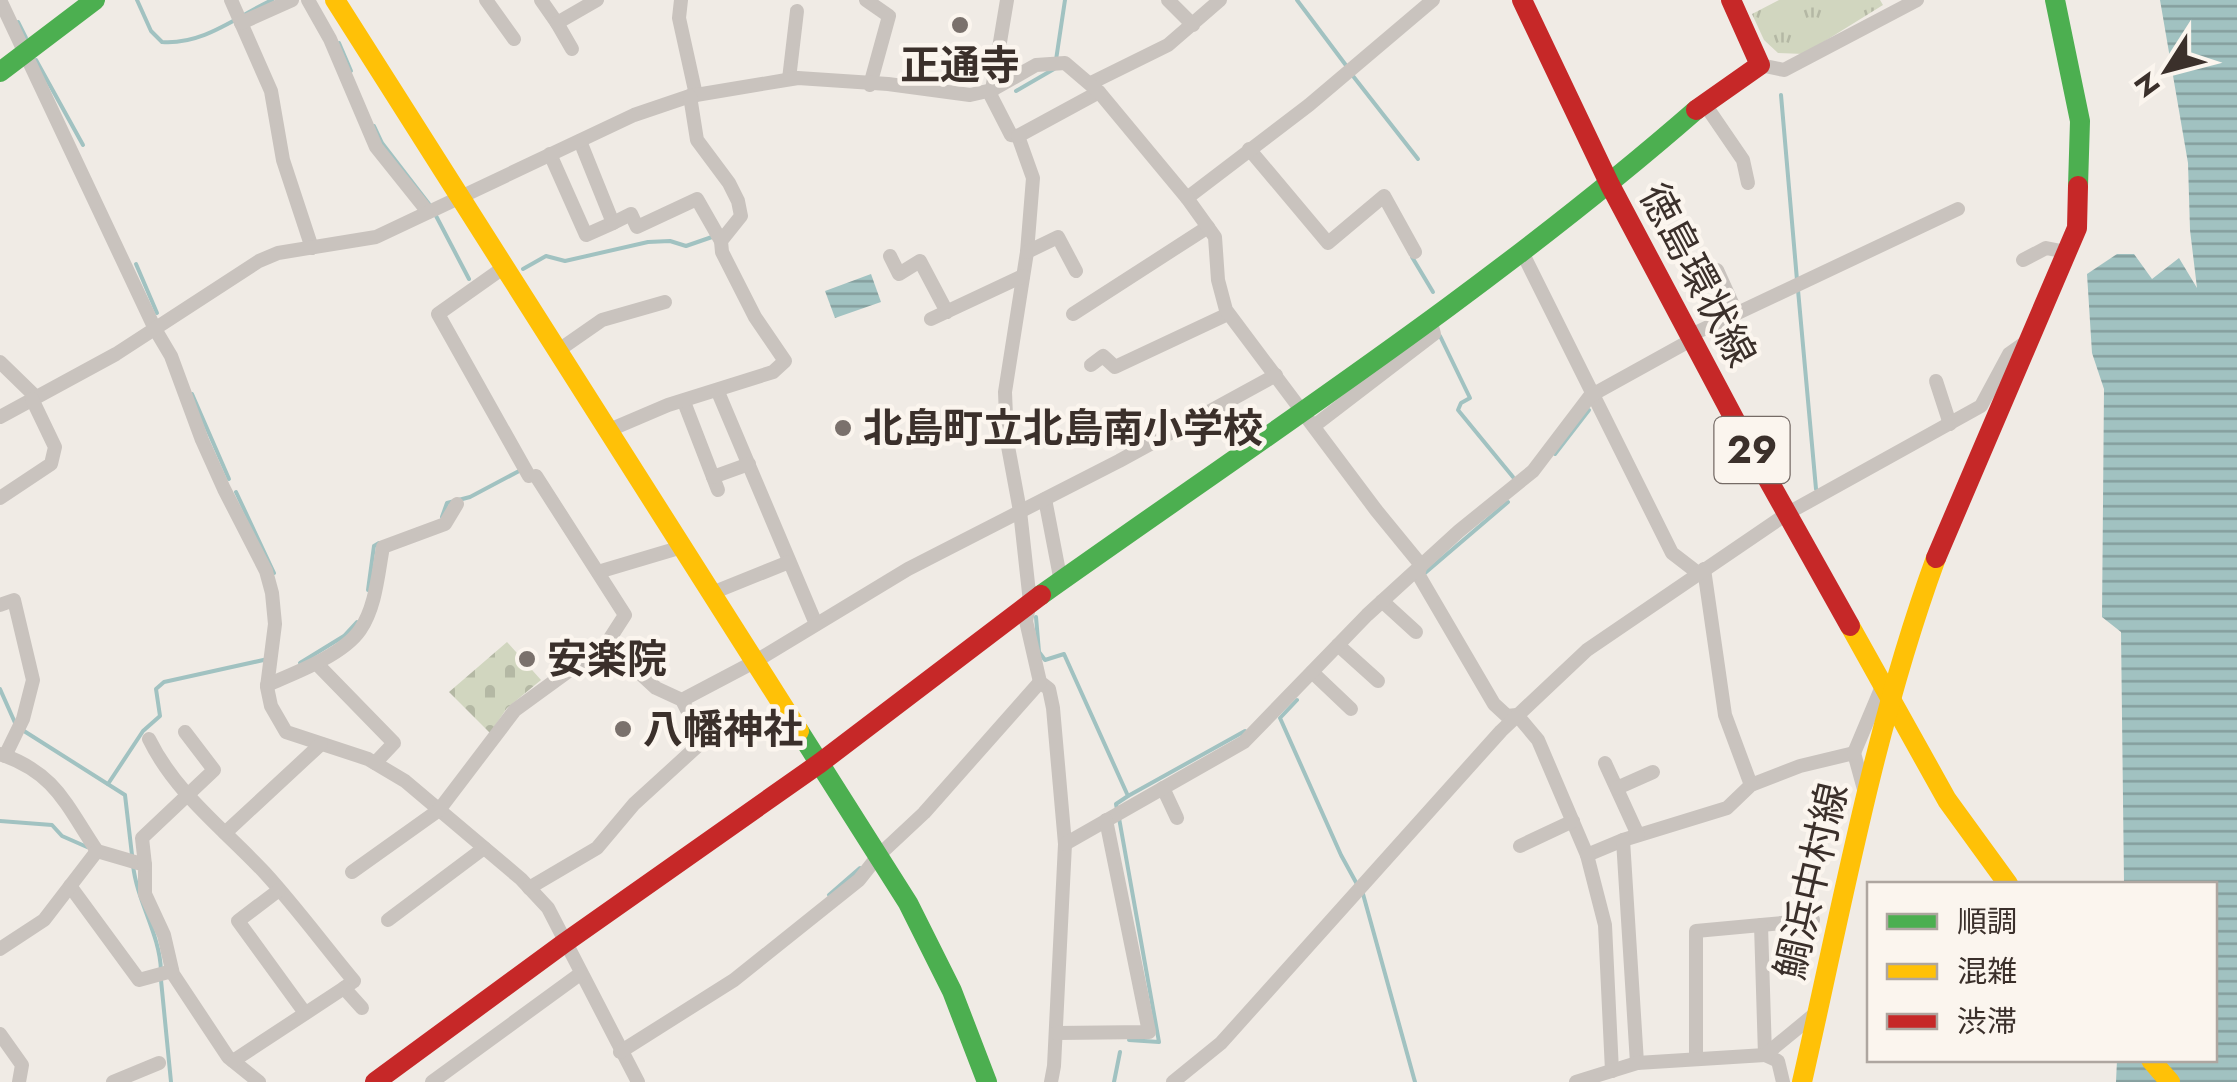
<svg xmlns="http://www.w3.org/2000/svg" width="2237" height="1082" viewBox="0 0 2237 1082" font-family="Jost,'Noto Sans JP',sans-serif">
<defs>
<pattern id="cemetery-stones" width="16" height="16" patternUnits="userSpaceOnUse" patternTransform="scale(2.5)"><rect width="16" height="16" fill="#d1d6bf"/><path d="M2 7V4a2 2 0 0 1 4 0v3zM10 15v-3a2 2 0 0 1 4 0v3z" fill="#b4b8a4"/></pattern>
<pattern id="park-tufts" width="24" height="20" patternUnits="userSpaceOnUse" patternTransform="scale(2.5)"><rect width="24" height="20" fill="#d1d6bf"/><path d="M3 7l-1-3M5 7V3M7 7l1-3M15 17l-1-3M17 17v-4M19 17l1-3" fill="none" stroke="#b4b8a4"/></pattern>
<pattern id="water-rules" width="6" height="5" patternUnits="userSpaceOnUse" patternTransform="scale(2.5)"><rect width="6" height="5" fill="#a1c2c1"/><path d="M0 2.5h6" fill="none" stroke="#849e9d"/></pattern>
</defs>
<rect width="100%" height="100%" fill="#f0ebe5"/>
<path fill="url(#cemetery-stones)" d="M507,642L541,680L507,708L490,733L449,692Z"/>
<path fill="url(#park-tufts)" d="M1779,0H1880L1883,5L1804,54L1778,53L1764,40L1752,14Z"/>
<g fill="url(#water-rules)">
<path d="M2160,0H2237V1082H2116L2117,1060H2214V884H2124L2121,632L2102,617L2104,389L2092,353L2087,274L2117,254H2134L2152,279L2179,258L2197,288L2190,230L2188,163Z"/>
<path d="M871,274L881,302L835,318L825,291Z"/>
</g>
<g fill="none" stroke-linecap="round" stroke-linejoin="round">
<g stroke="#a1c2c1" stroke-width="4">
<path d="M137,0L151,31L162,42C203,45 236,17 272,0"/>
<path d="M1297,0L1348,68"/>
<path d="M18,22L26,38"/>
<path d="M339,43L351,71"/>
<path d="M36,60L83,145"/>
<path d="M1056,60L1065,0"/>
<path d="M1353,76L1418,159"/>
<path d="M1016,91L1054,69"/>
<path d="M1781,95L1797,280"/>
<path d="M374,126L382,143L429,204"/>
<path d="M434,212L469,279"/>
<path d="M1412,257L1433,292"/>
<path d="M136,264L157,313"/>
<path d="M523,269L546,256L565,261L648,242L670,241L686,246L712,237"/>
<path d="M1798,290L1816,489"/>
<path d="M1440,336L1470,398L1461,403L1458,410L1513,477"/>
<path d="M192,394L229,479"/>
<path d="M1555,454L1589,410"/>
<path d="M236,492L274,573"/>
<path d="M442,517L447,503L470,497L521,470"/>
<path d="M1425,573L1508,502"/>
<path d="M368,590L374,546L379,543"/>
<path d="M1036,617L1039,652L1045,660L1064,654L1128,796L1116,804L1117,809"/>
<path d="M300,663L344,636L357,622"/>
<path d="M0,689L16,725"/>
<path d="M1297,700L1280,718L1341,855L1358,886"/>
<path d="M24,731L125,795L132,855"/>
<path d="M108,784L143,731L160,716L156,689L164,682L268,659"/>
<path d="M1128,796L1245,731"/>
<path d="M1119,818L1159,1042L1129,1040"/>
<path d="M0,821L52,825L62,836L87,847"/>
<path d="M133,865C137,902 160,934 161,971"/>
<path d="M1363,894L1415,1082"/>
<path d="M829,895L860,868"/>
<path d="M161,980L171,1082"/>
<path d="M1114,1082L1120,1052"/>
</g>
<g stroke="#c9c3be" stroke-width="14">
<path d="M0,0L155,329L171,356L202,440L224,489L266,571L272,593L275,624L267,687L271,706L286,732L368,759L405,781L521,879L548,908L638,1082"/>
<path d="M231,0L271,91L283,160L312,248"/>
<path d="M308,0L330,39L376,147L428,212"/>
<path d="M486,0L514,39"/>
<path d="M541,0L557,23L597,0"/>
<path d="M681,0L679,18L696,95"/>
<path d="M866,0L889,16L870,85"/>
<path d="M1007,0L991,96L1011,135L1018,136L1033,178L1027,252L1005,392L1007,441L1020,511L1030,602L1026,621L1040,682L1049,689L1053,708L1065,844L1054,1066L1051,1082"/>
<path d="M1168,0L1193,25"/>
<path d="M241,23L292,0"/>
<path d="M557,23L572,49"/>
<path d="M1760,65L1784,70L1917,0"/>
<path d="M789,79L797,11"/>
<path d="M1091,83L1168,45L1220,0"/>
<path d="M1704,103L1743,160L1748,183"/>
<path d="M1018,136L1099,92"/>
<path d="M1249,149L1328,243L1384,196L1415,252"/>
<path d="M550,154L586,235L613,223L580,141"/>
<path d="M1187,198L1309,105L1433,0"/>
<path d="M613,223L631,214L637,227L697,199L721,241"/>
<path d="M1027,252L1058,237L1076,271"/>
<path d="M1522,252L1672,553L1698,573"/>
<path d="M890,256L899,274L920,261L947,312"/>
<path d="M2023,260L2046,248L2066,252"/>
<path d="M503,268L438,314L529,476"/>
<path d="M1717,270L1736,312"/>
<path d="M1073,314L1208,227"/>
<path d="M931,319L1023,276"/>
<path d="M1691,335L1958,209"/>
<path d="M556,352L602,320L665,302"/>
<path d="M0,362L36,397"/>
<path d="M1091,365L1103,356L1115,367L1228,314"/>
<path d="M1936,381L1950,424"/>
<path d="M718,392L816,624"/>
<path d="M684,402L718,490"/>
<path d="M0,417L116,354L259,261L278,253L376,237L634,115L690,96L798,78L888,84L970,95L992,90L1036,65L1065,63L1099,92L1187,198L1215,237L1218,280L1226,310L1376,510L1421,565L1418,574L1494,704L1507,716L1517,715L1538,740L1587,855L1623,840L1727,808L1751,785L1800,766L1854,753L1865,793"/>
<path d="M1314,426L1434,334L1430,319"/>
<path d="M607,431L668,405L773,372L785,361L755,317L722,252L721,241L741,216L738,201L729,183L697,140L690,96"/>
<path d="M713,477L749,464"/>
<path d="M0,498L51,464L55,447L32,399"/>
<path d="M1045,499L1061,582"/>
<path d="M1704,569L1725,715L1751,785"/>
<path d="M598,572L682,547"/>
<path d="M712,593L789,562"/>
<path d="M1382,601L1416,632"/>
<path d="M0,605L14,600L33,680L23,719L5,756"/>
<path d="M1338,645L1378,681"/>
<path d="M317,664L394,743L375,763"/>
<path d="M1312,672L1351,709"/>
<path d="M267,685C295,673 343,655 360,630C376,607 378,573 383,547L445,524L457,504"/>
<path d="M682,700L756,661L908,569L1119,461L1276,375"/>
<path d="M149,739C176,794 224,829 265,873C296,907 324,945 354,981L344,988L362,1008"/>
<path d="M1854,753L1883,684"/>
<path d="M0,754C56,773 66,805 97,851L145,865V894L164,935L173,974L228,1057L259,1082"/>
<path d="M1605,763L1638,835"/>
<path d="M1163,788L1177,818"/>
<path d="M1617,788L1653,772"/>
<path d="M225,833L321,744"/>
<path d="M1623,840L1637,1063"/>
<path d="M1065,844L1244,742L1367,615L1459,531L1533,471L1590,396L1693,339"/>
<path d="M1520,846L1573,821"/>
<path d="M1587,855L1605,925L1612,1071"/>
<path d="M145,865L142,838L214,770L185,732"/>
<path d="M352,872L439,810L515,710L607,643"/>
<path d="M70,886L139,980L172,971"/>
<path d="M529,888L597,848L634,804L703,741L682,700L656,688L607,643L625,615L536,476"/>
<path d="M279,890L238,921L305,1013"/>
<path d="M388,920L484,848"/>
<path d="M1761,925L1813,920"/>
<path d="M0,949L44,920L97,851"/>
<path d="M1056,1033L1149,1032L1106,820"/>
<path d="M0,1034L22,1065L19,1082"/>
<path d="M620,1052L734,980L859,880L878,856L924,813L1040,682"/>
<path d="M1696,1059V931L1761,925L1765,1055L1778,1061L1783,1082"/>
<path d="M233,1061L344,988"/>
<path d="M113,1082L159,1063"/>
<path d="M432,1082L580,974"/>
<path d="M1173,1082L1221,1043L1501,731L1587,650L1788,513L1981,406L2009,354L2026,342"/>
<path d="M1576,1082L1637,1063L1765,1055L1816,1013"/>
</g>
<g stroke="#4caf50" stroke-width="20">
<path d="M2055,0L2080,121L2078,186"/>
<path d="M0,72L95,0"/>
<path d="M1041,595C1262,438 1492,288 1696,110"/>
<path d="M799,731L908,903L952,991L987,1082"/>
</g>
<g stroke="#ffc107" stroke-width="20">
<path d="M335,0L799,731"/>
<path d="M1850,626L1947,800L2008,884"/>
<path d="M2151,1060L2170,1082"/>
<path d="M1802,1082C1842,907 1874,727 1936,558"/>
</g>
<g stroke="#c62828" stroke-width="20">
<path d="M1522,0L1610,185L1738,426L1850,626"/>
<path d="M1696,110L1760,65L1731,0"/>
<path d="M1936,558L2077,228L2078,186"/>
<path d="M375,1082L563,944L820,763L1041,595"/>
</g>
</g>
<g fill="#7a716c" stroke="#fbf5ee" stroke-width="4">
<circle cx="960" cy="25" r="10"/>
<circle cx="843" cy="428" r="10"/>
<circle cx="527" cy="659" r="10"/>
<circle cx="623" cy="729" r="10"/>
</g>
<g text-anchor="middle" stroke-width="9" stroke-linejoin="round" paint-order="stroke">
<rect fill="#fbf5ee" stroke="#756b66" stroke-width="2.5" x="1714.5" y="417" width="75" height="66" rx="8"/>
<g font-size="38" font-weight="bold" fill="#3b302b">
<text x="1752" y="463">29</text>
</g>
<g font-size="40" font-weight="bold" fill="#3b302b" stroke="#fbf5ee" text-anchor="start">
<text x="960" y="79" text-anchor="middle">正通寺</text>
<text x="863" y="442">北島町立北島南小学校</text>
<text x="547" y="673">安楽院</text>
<text x="643" y="743">八幡神社</text>
</g>
<g font-size="40" fill="#3b302b" stroke="#fbf5ee">
<text transform="translate(1698 275) rotate(62)" y="14">徳島環状線</text>
<text transform="translate(1811 881) rotate(-77)" y="14">鯛浜中村線</text>
</g>
</g>
<rect x="1867" y="882" width="350" height="180" fill="#fbf5ee" stroke="#aea6a0" stroke-width="2.5"/>
<rect x="1887" y="914" width="50" height="15" fill="#4caf50" stroke="#aea6a0" stroke-width="2.5"/>
<text x="1957" y="932" font-size="30" fill="#3b302b">順調</text>
<rect x="1887" y="964" width="50" height="15" fill="#ffc107" stroke="#aea6a0" stroke-width="2.5"/>
<text x="1957" y="982" font-size="30" fill="#3b302b">混雑</text>
<rect x="1887" y="1014" width="50" height="15" fill="#c62828" stroke="#aea6a0" stroke-width="2.5"/>
<text x="1957" y="1032" font-size="30" fill="#3b302b">渋滞</text>
<g transform="translate(2167 70) rotate(234)" stroke="#fbf5ee" stroke-width="8" paint-order="stroke">
<path d="M0-8L18 38L0 25L-18 38Z" fill="#3b302b"/>
<text y="-15" font-size="28" font-weight="bold" text-anchor="middle" fill="#3b302b">N</text>
</g>
</svg>
